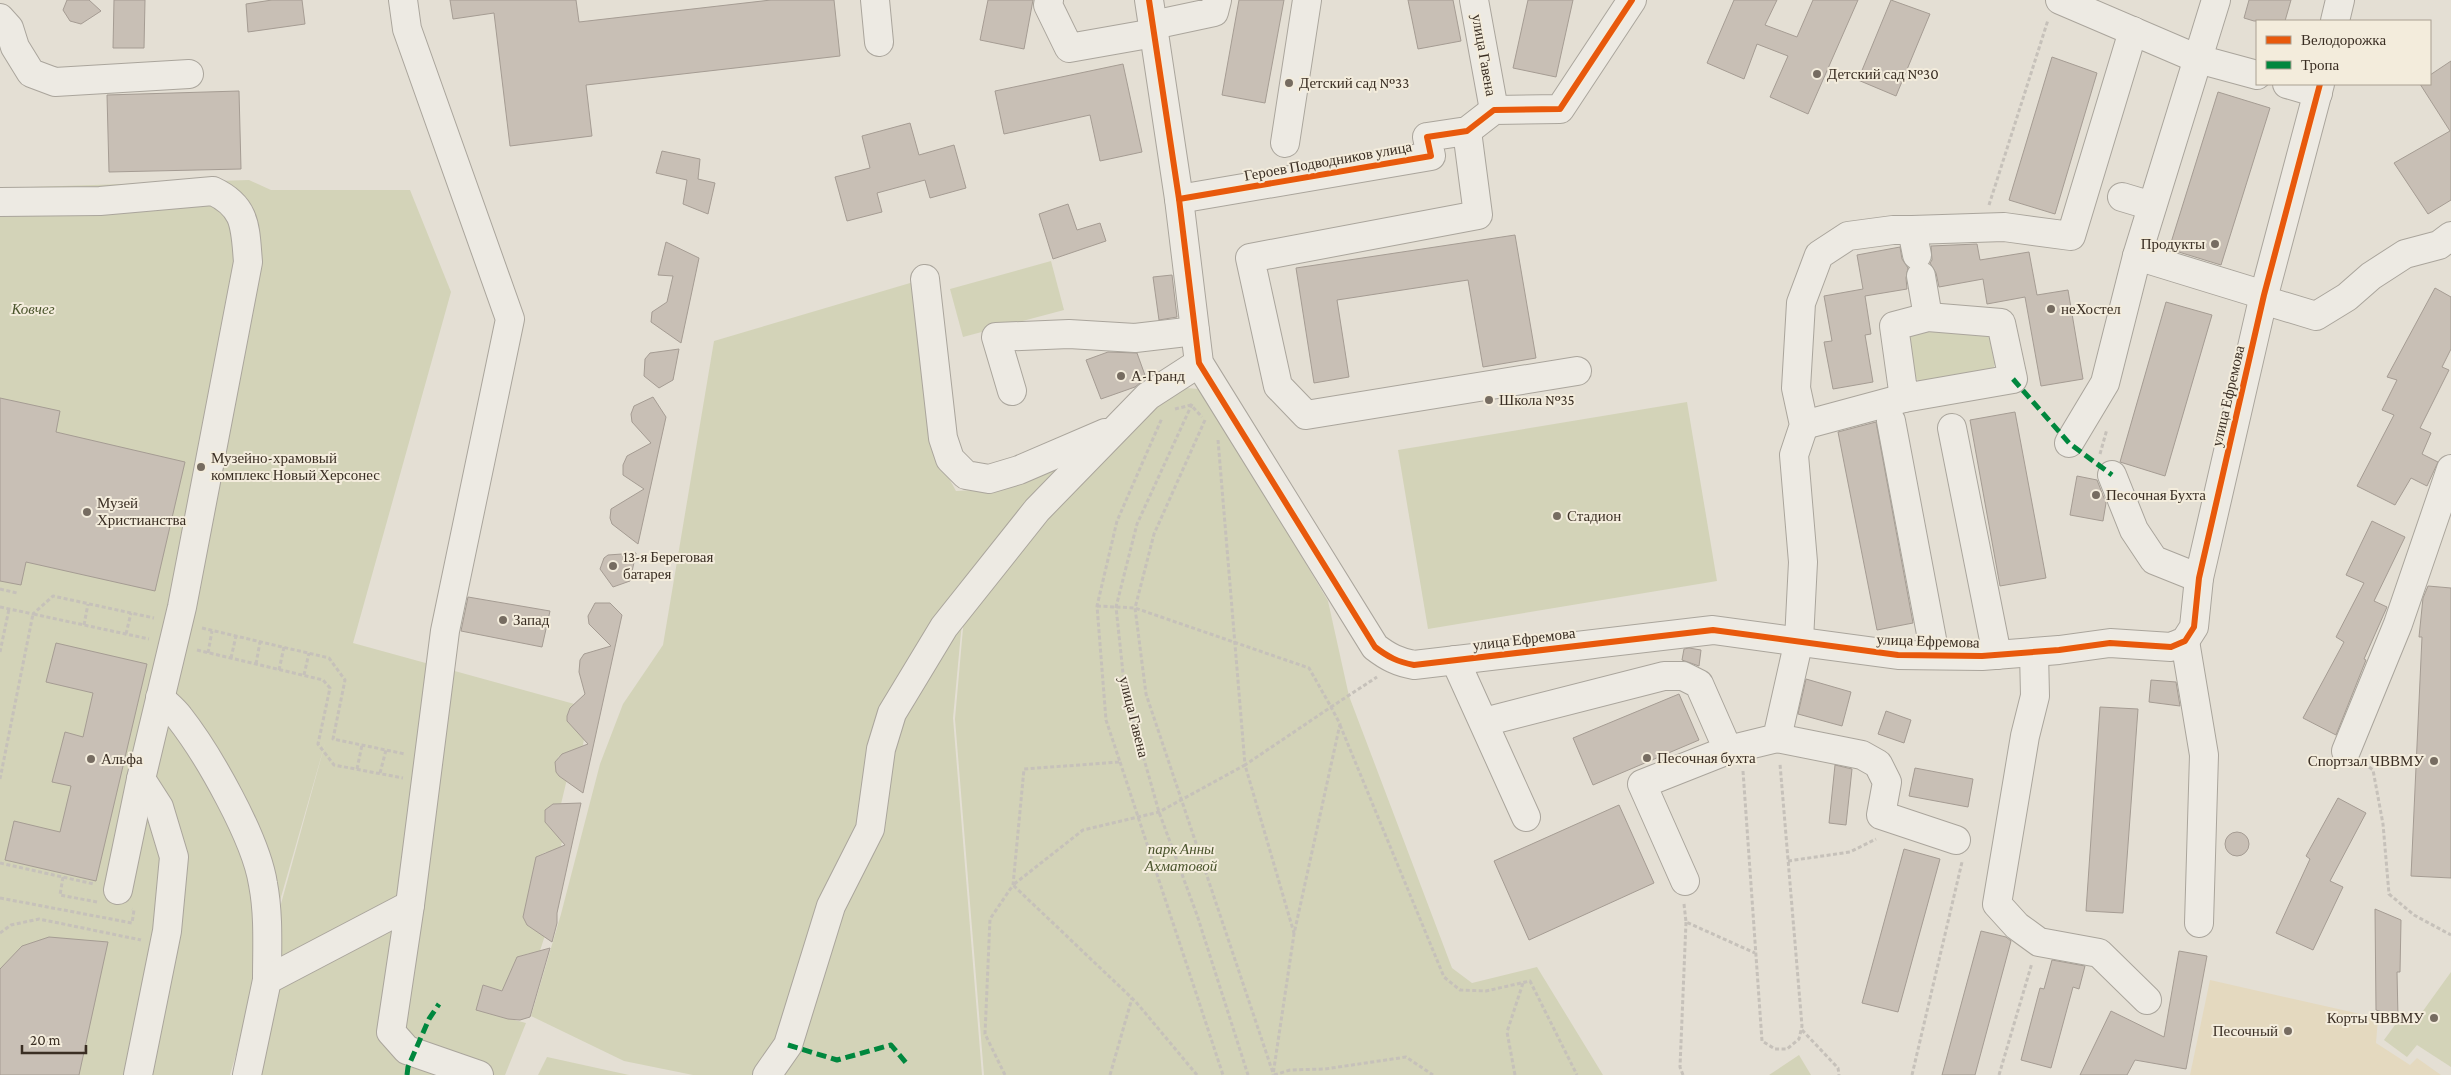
<svg xmlns="http://www.w3.org/2000/svg" width="2451" height="1075" viewBox="0 0 2451 1075" font-family="'Crimson Pro',serif">
<rect width="100%" height="100%" fill="#e4dfd4"/>
<g fill="#d3d3b8">
<path d="M249,180L271,190H410L451,292L353,643L578,705L570,708L567,715L586,727L581,757L570,752L558,757L556,772L567,779L561,804H553L545,810V822L549,826L565,830L558,858L546,852L536,857L523,917C528,929 535,930 547,929L538,957L530,953L517,957L513,994L483,985L477,1010L526,1023L505,1075H234L326,740L230,1075H0V188Z"/>
<path d="M1051,261L1064,310L963,337L950,289Z"/>
<path d="M917,281L936,455L956,491L994,489L1066,459L1068,467L966,579L953,718L982,1075H693L624,1061L531,1016L561,914L600,764L623,704L663,645L714,341Z"/>
<path d="M1992,329L1999,350L1993,370L1923,386L1910,372L1903,331Z"/>
<path d="M1174,387L1199,389L1225,427L1328,601L1349,696L1452,968L1472,983L1537,967L1603,1075H984L955,719L965,606L1042,512Z"/>
<path d="M1687,402L1717,581L1428,629L1398,450Z"/>
<path d="M2451,972V1067L2417,1045L2407,1057L2384,1040L2403,1014L2415,1022Z"/>
<path d="M1799,1055L1811,1075H1769Z"/>
<path d="M547,1057L629,1075H538Z"/>
</g>
<path fill="#e4d9bf" d="M2210,980L2378,1018L2376,1043L2410,1065L2417,1058L2441,1075H2190Z"/>
<g fill="#c8bfb5" stroke="#a59c93">
<path d="M67,0H89L101,11L81,24L70,21L63,10Z"/>
<path d="M114,0H145L144,48H113Z"/>
<path d="M272,0H302L305,24L248,32L246,4Z"/>
<path d="M450,0H576L579,22L771,0H834L840,56L586,85L592,136L510,146L494,13L453,19Z"/>
<path d="M988,0H1033L1024,49L980,40Z"/>
<path d="M1239,0H1284L1265,103L1222,95Z"/>
<path d="M1408,0H1453L1461,41L1418,49Z"/>
<path d="M1528,0H1573L1556,77L1513,68Z"/>
<path d="M1734,0H1777L1765,25L1797,37L1813,0H1858L1808,114L1770,97L1788,56L1757,44L1744,79L1707,63Z"/>
<path d="M1891,0L1930,14L1896,96L1858,80Z"/>
<path d="M2249,0H2291L2285,21H2254L2244,18Z"/>
<path d="M2052,57L2097,73L2055,214L2009,200Z"/>
<path d="M2451,61V200L2428,214L2394,163L2450,131L2420,84H2430V75Z"/>
<path d="M1123,64L1142,152L1100,161L1090,115L1004,134L995,91Z"/>
<path d="M239,91L241,169L109,172L107,95Z"/>
<path d="M2218,92L2270,108L2221,265L2169,249Z"/>
<path d="M910,123L919,155L954,145L966,188L930,198L925,180L877,193L882,212L847,221L835,177L870,168L862,136Z"/>
<path d="M662,151L700,159L698,179L715,183L708,214L683,204L687,180L656,173Z"/>
<path d="M1068,204L1077,230L1100,223L1106,241L1053,259L1039,214Z"/>
<path d="M1515,235L1536,358L1483,367L1468,280L1337,300L1349,377L1314,383L1296,268Z"/>
<path d="M666,242L699,258L681,343L651,322L652,312L667,302L673,276L658,275Z"/>
<path d="M1977,244L1980,260L2029,252L2037,295L2068,290L2083,379L2041,386L2025,297L1987,304L1983,279L1939,287L1936,273L1930,263L1932,260L1931,246Z"/>
<path d="M1900,247L1902,259L1908,268L1906,278L1907,289L1865,296L1871,334L1865,335L1873,382L1833,389L1824,342L1832,341L1824,296L1863,289L1857,255Z"/>
<path d="M1172,275L1177,317L1159,320L1153,277Z"/>
<path d="M2435,288L2451,297V349L2442,367L2449,370L2420,428L2431,433L2422,454L2438,462L2427,486L2411,478L2395,505L2357,486L2394,415L2382,410L2397,380L2387,377Z"/>
<path d="M2166,302L2212,315L2165,476L2120,462Z"/>
<path d="M679,349L673,380L659,388L644,376L645,359L650,353Z"/>
<path d="M1108,352L1137,353L1146,378L1135,387L1101,399L1086,360Z"/>
<path d="M653,397L666,417L638,544L612,524L610,518L611,509L644,489L623,475V465L627,456L651,443L632,422L631,414L634,406Z"/>
<path d="M0,398L60,411L56,432L185,462L155,591L26,562L21,585L0,581Z"/>
<path d="M2015,412L2046,578L2000,586L1970,420Z"/>
<path d="M1876,422L1913,623L1877,630L1838,432Z"/>
<path d="M2077,476L2097,480L2106,503L2103,521L2070,515Z"/>
<path d="M2372,521L2405,537L2374,601L2387,607L2364,659L2366,660L2336,735L2303,718L2344,642L2336,637L2364,583L2346,575Z"/>
<path d="M636,553L630,581L613,587L600,569L604,558L608,555Z"/>
<path d="M2428,586L2451,588V878L2411,876L2422,637H2419L2423,598Z"/>
<path d="M468,597L550,611L542,647L461,631Z"/>
<path d="M595,603H610L622,615L583,793L559,776L556,772L555,762L562,754L588,744L567,721V716L570,708L585,694L579,672L580,660L584,654L611,646L589,624L588,616Z"/>
<path d="M56,643L147,664L96,881L5,860L14,821L60,832L71,786L52,782L65,732L83,737L93,693L46,682Z"/>
<path d="M1689,648L1701,650L1699,666L1682,660L1684,649Z"/>
<path d="M1806,679L1851,692L1842,726L1798,714Z"/>
<path d="M2151,680L2176,682L2180,706L2149,702Z"/>
<path d="M1679,694L1699,740L1593,785L1573,738Z"/>
<path d="M2100,707L2138,709L2123,913L2086,911Z"/>
<path d="M1886,711L1911,720L1904,743L1878,734Z"/>
<path d="M1835,765L1852,769L1846,825L1829,823Z"/>
<path d="M1915,768L1973,779L1968,807L1909,796Z"/>
<path d="M2338,798L2366,813L2330,881L2343,887L2313,950L2276,933L2310,859L2306,856Z"/>
<path d="M581,803L557,913V923L552,942L527,925L523,917L536,857L565,845L545,822V810L553,804Z"/>
<path d="M1619,805L1654,883L1529,940L1494,861Z"/>
<circle cx="2237" cy="844" r="12"/>
<path d="M1904,849L1940,859L1898,1012L1862,1003Z"/>
<path d="M2375,909L2401,920L2400,972H2397L2398,1017L2376,1010Z"/>
<path d="M1981,931L2006,937L2011,941L1975,1075H1942Z"/>
<path d="M49,937L108,942L79,1075H0V969L22,946Z"/>
<path d="M550,948L530,1017L520,1020L508,1019L476,1010L483,985L502,991L517,957Z"/>
<path d="M2179,951L2207,956L2186,1069L2135,1060L2127,1075H2080L2111,1011L2164,1037Z"/>
<path d="M2052,960L2085,966L2079,989L2073,987L2051,1068L2021,1060L2040,988L2044,989Z"/>
</g>
<g fill="none" stroke-linecap="round" stroke-linejoin="round">
<defs>
<g id="minor">
<path d="M403,0L407,29L510,319L445,631L410,905"/>
<path d="M875,0L879,42"/>
<path d="M1049,0L1048,5L1069,48L1154,33"/>
<path d="M1149,0L1179,199L1199,363L1375,647C1388,657 1398,662 1414,665L1713,630L1898,655L1982,656L2059,650L2110,643L2171,647L2185,641L2194,627L2199,578L2264,295L2320,84"/>
<path d="M1474,0L1494,110"/>
<path d="M2060,0L2198,59L2257,75"/>
<path d="M0,18L9,28L15,47L31,73L55,82L189,74"/>
<path d="M2335,21L2340,0"/>
<path d="M1153,25L1214,12L1217,0"/>
<path d="M2287,84L2318,93"/>
<path d="M1467,131L1478,215L1250,258L1278,386L1306,415L1577,371"/>
<path d="M1285,143L1307,0"/>
<path d="M2122,197L2152,206"/>
<path d="M1179,199L1431,156L1427,137L1467,131L1494,110L1560,109L1632,0"/>
<path d="M0,202L100,201L213,191C247,207 245,228 248,262L182,607L141,779L118,890"/>
<path d="M1912,230L2004,227L2071,236L2133,31"/>
<path d="M2137,256L2264,295"/>
<path d="M1921,276L1928,317"/>
<path d="M925,279L943,438L950,459L966,475L989,479L1019,470L1105,433"/>
<path d="M2263,300L2316,316L2347,297L2371,276L2405,254L2439,245L2451,236"/>
<path d="M1928,317L2001,323L2013,379L1904,398L1894,326Z"/>
<path d="M1012,391L996,337L1069,334L1135,338L1195,331"/>
<path d="M1891,421L1935,655"/>
<path d="M1804,425L1904,398"/>
<path d="M1952,428L1997,655"/>
<path d="M2069,443L2105,383L2137,256L2216,0"/>
<path d="M2112,475L2134,530L2154,560L2199,578"/>
<path d="M2185,641L2204,755L2199,923"/>
<path d="M2034,652L2035,696L2025,736L1997,904L2017,926L2039,942L2099,953L2147,1000"/>
<path d="M1455,660L1526,817"/>
<path d="M160,698C166,704 174,710 179,717C208,754 256,838 263,884C269,915 267,948 267,980"/>
<path d="M1484,722L1664,676H1683L1699,684L1728,750L1642,784L1685,881"/>
<path d="M1777,738L1862,755L1878,764L1887,782L1881,815L1956,840"/>
<path d="M1728,750L1777,738L1799,640L1803,562L1794,455L1804,425L1796,388L1801,303L1819,255L1848,236L1893,230H1912L1917,255"/>
<path d="M2346,751L2398,624L2451,469"/>
<path d="M138,1075L167,931L174,857L159,807L141,779"/>
<path d="M247,1075L267,980L410,905L391,1032L407,1050L479,1075"/>
<path d="M767,1075L788,1045L831,906L870,829L881,749L892,713L944,627L1037,510L1148,396L1199,363"/>
</g>
</defs>
<use href="#minor" stroke="#aaa59c" stroke-width="30"/>
<g stroke="#c6c1ba" stroke-width="3" stroke-dasharray="4 2.5" stroke-linecap="butt">
<path d="M1989,205L2048,20"/>
<path d="M1192,404L1137,524L1116,607L1125,692L1159,812L1197,915L1248,1075"/>
<path d="M1175,409L1191,405L1202,417"/>
<path d="M1205,420L1154,534L1135,608L1146,694L1273,1073"/>
<path d="M1218,440L1245,765L1331,707L1340,724L1294,934L1273,1075"/>
<path d="M2100,454L2107,429"/>
<path d="M0,589L17,593"/>
<path d="M1097,606L1135,608L1309,668L1331,707L1377,677"/>
<path d="M0,607L33,614L53,596L154,618"/>
<path d="M84,625L88,604"/>
<path d="M202,628L329,658L345,680L333,739L405,754"/>
<path d="M126,634L131,613"/>
<path d="M197,650L323,680L330,688L318,744L334,765L403,778"/>
<path d="M0,652L9,609"/>
<path d="M208,653L212,631"/>
<path d="M231,658L236,636"/>
<path d="M256,664L260,642"/>
<path d="M279,670L284,647"/>
<path d="M304,675L309,653"/>
<path d="M1340,725L1444,977L1460,990L1486,991L1530,981L1577,1075"/>
<path d="M1120,762L1223,1075"/>
<path d="M2364,763L2373,770L2383,824L2389,894L2414,915L2451,935"/>
<path d="M357,769L362,745"/>
<path d="M1743,771L1762,1041L1775,1049H1787L1799,1039L1802,1026L1780,764"/>
<path d="M380,773L386,750"/>
<path d="M0,779L33,614L149,639"/>
<path d="M1788,861L1850,852L1876,839"/>
<path d="M0,863L94,884"/>
<path d="M63,877L60,895L97,902"/>
<path d="M0,898L132,923L134,910L132,909"/>
<path d="M1684,904L1686,922L1755,953"/>
<path d="M0,933L11,925L39,919L141,940"/>
<path d="M1802,1030L1838,1068L1839,1075"/>
<path d="M1005,1075L985,1034L990,919L1013,885L1024,769L1120,762L1106,720L1097,606L1117,521L1162,418"/>
<path d="M1110,1075L1132,998"/>
<path d="M1197,1075L1136,1002L1013,885L1083,830L1159,812L1245,765L1294,933"/>
<path d="M1274,1075L1290,1070L1325,1069L1406,1057L1433,1075"/>
<path d="M1515,1075L1507,1032L1523,983"/>
<path d="M1683,1075L1680,1067L1686,922"/>
<path d="M1912,1075L1962,862"/>
<path d="M1999,1075L2032,963"/>
</g>
<use href="#minor" stroke="#edeae3" stroke-width="28"/>
<g stroke="#00873e" stroke-width="5" stroke-dasharray="10 5" stroke-linecap="butt">
<path d="M2013,379L2069,443L2112,475"/>
<path d="M788,1045L837,1060L891,1045L907,1064"/>
<path d="M407,1075L408,1067L429,1019L439,1004"/>
</g>
<defs>
<g id="cycleway">
<path d="M1149,0L1179,199L1199,363L1375,647C1388,657 1398,662 1414,665L1713,630L1898,655L1982,656L2059,650L2110,643L2171,647L2185,641L2194,627L2199,578L2264,295L2320,84"/>
<path d="M1179,199L1431,156L1427,137L1467,131L1494,110L1560,109L1632,0"/>
</g>
</defs>
<use href="#cycleway" stroke="#f3ecdc" stroke-width="9"/>
<use href="#cycleway" stroke="#e8590c" stroke-width="6"/>
</g>
<g fill="#766c61" stroke="#f3ecdc" stroke-width="2">
<circle cx="1817" cy="74" r="5"/>
<circle cx="1289" cy="83" r="5"/>
<circle cx="2215" cy="244" r="5"/>
<circle cx="2051" cy="309" r="5"/>
<circle cx="1121" cy="376" r="5"/>
<circle cx="1489" cy="400" r="5"/>
<circle cx="201" cy="467" r="5"/>
<circle cx="2096" cy="495" r="5"/>
<circle cx="87" cy="512" r="5"/>
<circle cx="1557" cy="516" r="5"/>
<circle cx="613" cy="566" r="5"/>
<circle cx="503" cy="620" r="5"/>
<circle cx="1647" cy="758" r="5"/>
<circle cx="91" cy="759" r="5"/>
<circle cx="2434" cy="761" r="5"/>
<circle cx="2434" cy="1018" r="5"/>
<circle cx="2288" cy="1031" r="5"/>
</g>
<g text-anchor="middle" stroke-width="4" stroke-linejoin="round" paint-order="stroke">
<g font-size="15" fill="#3a2e23" stroke="#f3ecdc">
<text transform="translate(1484 55) rotate(80)" y="5">улица Гавена</text>
<text transform="translate(1328 161) rotate(-10)" y="5">Героев Подводников улица</text>
<text transform="translate(2228 396) rotate(-77)" y="5">улица Ефремова</text>
<text transform="translate(1524 639) rotate(-7)" y="5">улица Ефремова</text>
<text transform="translate(1928 641) rotate(2)" y="5">улица Ефремова</text>
<text transform="translate(1134 717) rotate(76)" y="5">улица Гавена</text>
</g>
<g font-size="15" fill="#3a2e23" stroke="#f3ecdc" text-anchor="start">
<text x="1827" y="79">Детский сад №30</text>
<text x="1299" y="88">Детский сад №33</text>
<text x="2205" y="249" text-anchor="end">Продукты</text>
<text x="2061" y="314">неХостел</text>
<text x="1131" y="381">А-Гранд</text>
<text x="1499" y="405">Школа №35</text>
<text x="211" y="463">Музейно-храмовый<tspan x="211" dy="17">комплекс Новый Херсонес</tspan></text>
<text x="2106" y="500">Песочная Бухта</text>
<text x="97" y="508">Музей<tspan x="97" dy="17">Христианства</tspan></text>
<text x="1567" y="521">Стадион</text>
<text x="623" y="562">13-я Береговая<tspan x="623" dy="17">батарея</tspan></text>
<text x="513" y="625">Запад</text>
<text x="1657" y="763">Песочная бухта</text>
<text x="101" y="764">Альфа</text>
<text x="2424" y="766" text-anchor="end">Спортзал ЧВВМУ</text>
<text x="2424" y="1023" text-anchor="end">Корты ЧВВМУ</text>
<text x="2278" y="1036" text-anchor="end">Песочный</text>
</g>
<g font-size="15" font-style="italic" fill="#4a542c" stroke="#f3ecdc">
<text x="33" y="314">Ковчег</text>
<text x="1181" y="854">парк Анны<tspan x="1181" dy="17">Ахматовой</tspan></text>
</g>
</g>
<rect x="2256" y="20" width="175" height="65" fill="#f3ecdc" stroke="#a9a092"/>
<rect x="2266" y="36" width="25" height="8" fill="#e8590c" stroke="#a9a092"/>
<text x="2301" y="45" font-size="15" fill="#3a2e23">Велодорожка</text>
<rect x="2266" y="61" width="25" height="8" fill="#00873e" stroke="#a9a092"/>
<text x="2301" y="70" font-size="15" fill="#3a2e23">Тропа</text>
<path d="M22 1045v8h64v-8" fill="none" stroke="#3a2e23" stroke-width="2.5"/>
<text x="30" y="1045" font-size="15" fill="#3a2e23" stroke="#f3ecdc" stroke-width="4" paint-order="stroke">20 m</text>
</svg>
